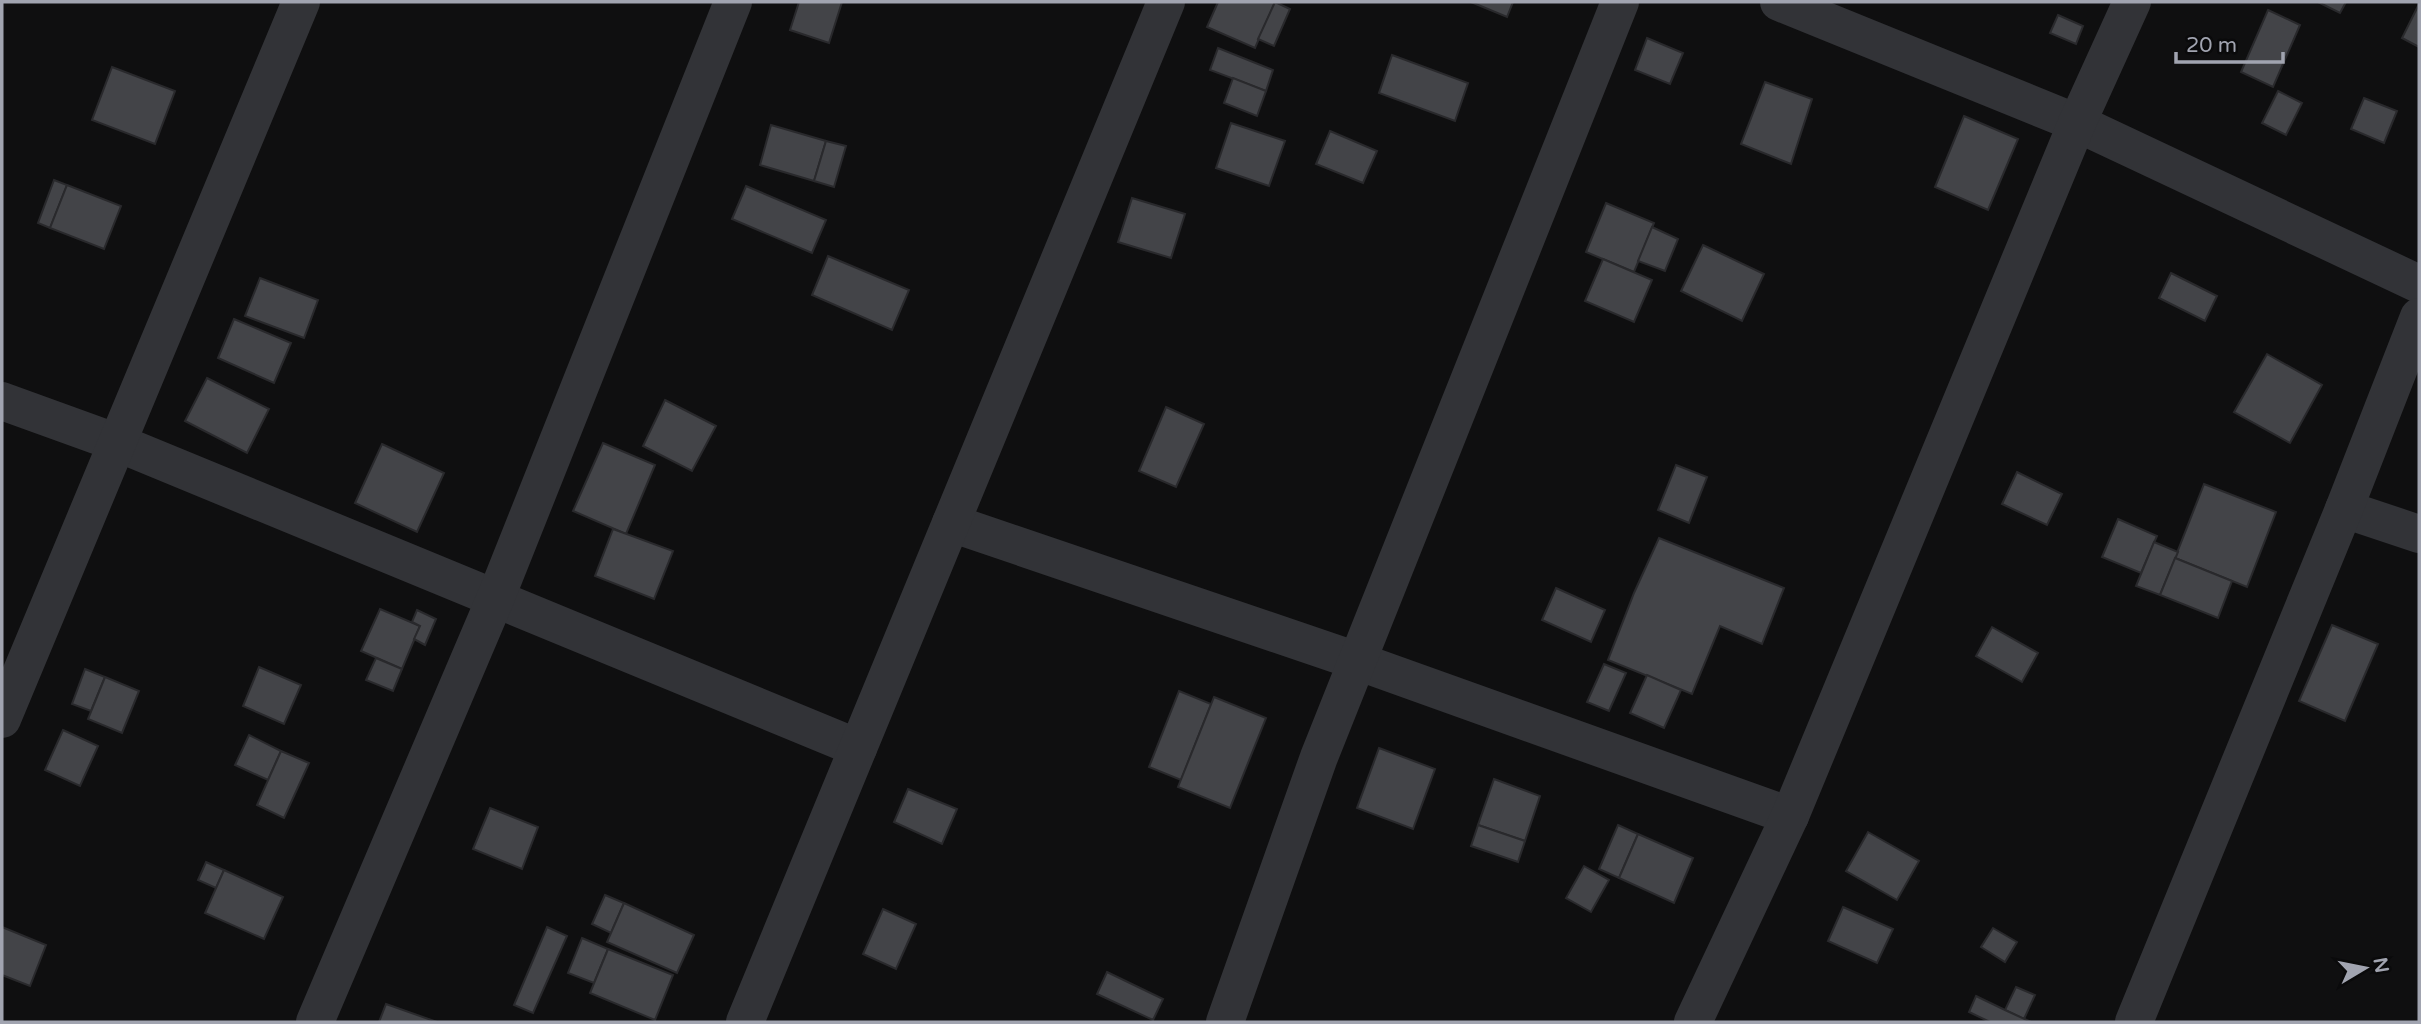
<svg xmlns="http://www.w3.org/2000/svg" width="2421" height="1024" viewBox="0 0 2421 1024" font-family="'Varela Round',sans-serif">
<rect width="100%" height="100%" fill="#0f0f10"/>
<g fill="#434448" stroke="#29292c" stroke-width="2">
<path d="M799,2H842L829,43L790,30Z"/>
<path d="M1218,2H1275L1255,48L1207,27Z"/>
<path d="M1275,2L1290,9L1274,46L1258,39Z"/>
<path d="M1471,2H1513L1507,17Z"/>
<path d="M2318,2H2346L2340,13Z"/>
<path d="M2419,4V47L2402,38Z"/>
<path d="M2268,10L2300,25L2273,87L2241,72Z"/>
<path d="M2058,15L2083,26L2076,44L2050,33Z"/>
<path d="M1647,38L1683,53L1670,84L1635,70Z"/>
<path d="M1218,48L1273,70L1266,91L1210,70Z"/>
<path d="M1392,55L1468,83L1455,121L1379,93Z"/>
<path d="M112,67L175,91L155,144L92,120Z"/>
<path d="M1233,78L1266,91L1257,116L1224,103Z"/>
<path d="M1765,82L1812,99L1791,164L1741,144Z"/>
<path d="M2278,91L2302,103L2286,135L2262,123Z"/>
<path d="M2364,98L2397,111L2384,143L2351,129Z"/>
<path d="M1964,116L2018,139L1988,210L1935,187Z"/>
<path d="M1231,123L1285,141L1269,186L1216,168Z"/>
<path d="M771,125L826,141L814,181L760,165Z"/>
<path d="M1330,131L1377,151L1363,183L1316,164Z"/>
<path d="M826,141L846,146L834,187L814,181Z"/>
<path d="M54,180L67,185L50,228L38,223Z"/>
<path d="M67,185L121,206L104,249L50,228Z"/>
<path d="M746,186L826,220L812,253L732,219Z"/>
<path d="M1132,198L1185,214L1171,258L1118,242Z"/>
<path d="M1606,203L1654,223L1634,272L1586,252Z"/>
<path d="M1652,227L1678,239L1665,271L1638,261Z"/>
<path d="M1703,245L1764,274L1742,321L1681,291Z"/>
<path d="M828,256L909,290L892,330L812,295Z"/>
<path d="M1603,259L1652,280L1634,322L1585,301Z"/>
<path d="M2171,273L2217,296L2205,321L2159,298Z"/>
<path d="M260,278L318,300L304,338L245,316Z"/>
<path d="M234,319L291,343L274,383L218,358Z"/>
<path d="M2267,354L2322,385L2290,443L2234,412Z"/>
<path d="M207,378L269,409L247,453L185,421Z"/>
<path d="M665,400L716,426L692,471L643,446Z"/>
<path d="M1166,407L1204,424L1176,487L1139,471Z"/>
<path d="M603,443L655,465L626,534L573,511Z"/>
<path d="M382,444L444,473L417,532L355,503Z"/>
<path d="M1676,465L1707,477L1689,523L1658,510Z"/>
<path d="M2017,472L2062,494L2047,525L2002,504Z"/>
<path d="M2204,484L2276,512L2247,587L2175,558Z"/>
<path d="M2118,519L2157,536L2141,573L2102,557Z"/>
<path d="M613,529L673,551L654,599L595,576Z"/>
<path d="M1659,538L1784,588L1762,644L1720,626L1692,694L1608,660L1634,593Z"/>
<path d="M2154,542L2178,552L2160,595L2136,586Z"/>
<path d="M2175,558L2232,581L2218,618L2160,595Z"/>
<path d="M1556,588L1605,610L1591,642L1542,620Z"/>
<path d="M380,609L420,626L402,669L361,651Z"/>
<path d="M417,610L436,619L425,645L414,639L420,626L412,622Z"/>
<path d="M2332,625L2378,644L2345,721L2299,701Z"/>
<path d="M1992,627L2038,653L2022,682L1976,656Z"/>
<path d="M376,658L402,669L393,691L366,680Z"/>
<path d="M1604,664L1626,673L1609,711L1587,702Z"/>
<path d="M259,667L301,685L284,724L243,706Z"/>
<path d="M85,669L105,677L91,711L72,704Z"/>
<path d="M1647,675L1681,690L1664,728L1630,713Z"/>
<path d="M105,677L139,691L122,733L88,719Z"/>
<path d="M1179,691L1211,704L1181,780L1149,767Z"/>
<path d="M1214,697L1266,718L1230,808L1178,787Z"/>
<path d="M63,730L98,746L80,786L45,770Z"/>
<path d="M249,735L281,751L268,780L235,765Z"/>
<path d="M1379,748L1435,769L1413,829L1357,808Z"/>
<path d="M281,751L309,763L284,818L257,805Z"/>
<path d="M1494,779L1540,796L1525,841L1478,825Z"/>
<path d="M908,789L957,809L942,844L894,822Z"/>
<path d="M490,808L538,827L522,869L473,849Z"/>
<path d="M1478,825L1525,841L1518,862L1471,846Z"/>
<path d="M1618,825L1638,834L1619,878L1599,869Z"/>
<path d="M1868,832L1919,861L1897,900L1846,871Z"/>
<path d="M1638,834L1693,858L1674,903L1619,878Z"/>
<path d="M206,862L224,870L216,888L198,880Z"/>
<path d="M1584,866L1609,880L1591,912L1566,898Z"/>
<path d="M224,870L283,897L264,939L205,913Z"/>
<path d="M605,895L624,903L611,933L592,924Z"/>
<path d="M624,903L694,935L677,973L607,942Z"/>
<path d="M1843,907L1893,929L1877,963L1828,941Z"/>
<path d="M883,909L916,924L896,969L863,954Z"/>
<path d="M2,927L46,945L30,986L2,975Z"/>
<path d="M547,927L567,936L533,1013L514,1005Z"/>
<path d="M1993,928L2017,942L2005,962L1981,947Z"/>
<path d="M582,938L608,949L594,983L568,973Z"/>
<path d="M608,949L673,975L655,1020L590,993Z"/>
<path d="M1107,972L1163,999L1153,1020L1097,994Z"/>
<path d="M2016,987L2035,995L2024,1019L2005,1010Z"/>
<path d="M1976,996L2005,1010L2031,1022H1990L1969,1012Z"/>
<path d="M386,1004L437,1022H379Z"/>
</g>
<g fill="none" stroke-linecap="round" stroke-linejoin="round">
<g stroke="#323337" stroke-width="38">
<path d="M1779,2L2077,123L2419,284"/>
<path d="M2,401L118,443L858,748"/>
<path d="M2344,509L2419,534"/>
<path d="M951,523L1357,661L1790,816"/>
<path d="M2,719L301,2"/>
<path d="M315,1022L496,597L733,2"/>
<path d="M745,1022L1166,2"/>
<path d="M1225,1022L1319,757L1620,2"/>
<path d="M1693,1022L1790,816L2077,123L2132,2"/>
<path d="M2134,1022L2344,509L2419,317"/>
</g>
</g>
<rect width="2421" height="1024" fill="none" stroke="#a1a4b0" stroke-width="7"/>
<g transform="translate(2365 968) rotate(80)" stroke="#0a0a0b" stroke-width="5" paint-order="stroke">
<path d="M0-5L12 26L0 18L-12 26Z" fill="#a1a4b0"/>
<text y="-10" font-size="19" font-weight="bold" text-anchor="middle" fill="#a1a4b0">N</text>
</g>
<path d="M2176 52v10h107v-10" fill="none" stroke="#a1a4b0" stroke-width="3.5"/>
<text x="2186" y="52" font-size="21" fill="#a1a4b0" stroke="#0a0a0b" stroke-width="5" paint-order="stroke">20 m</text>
</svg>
